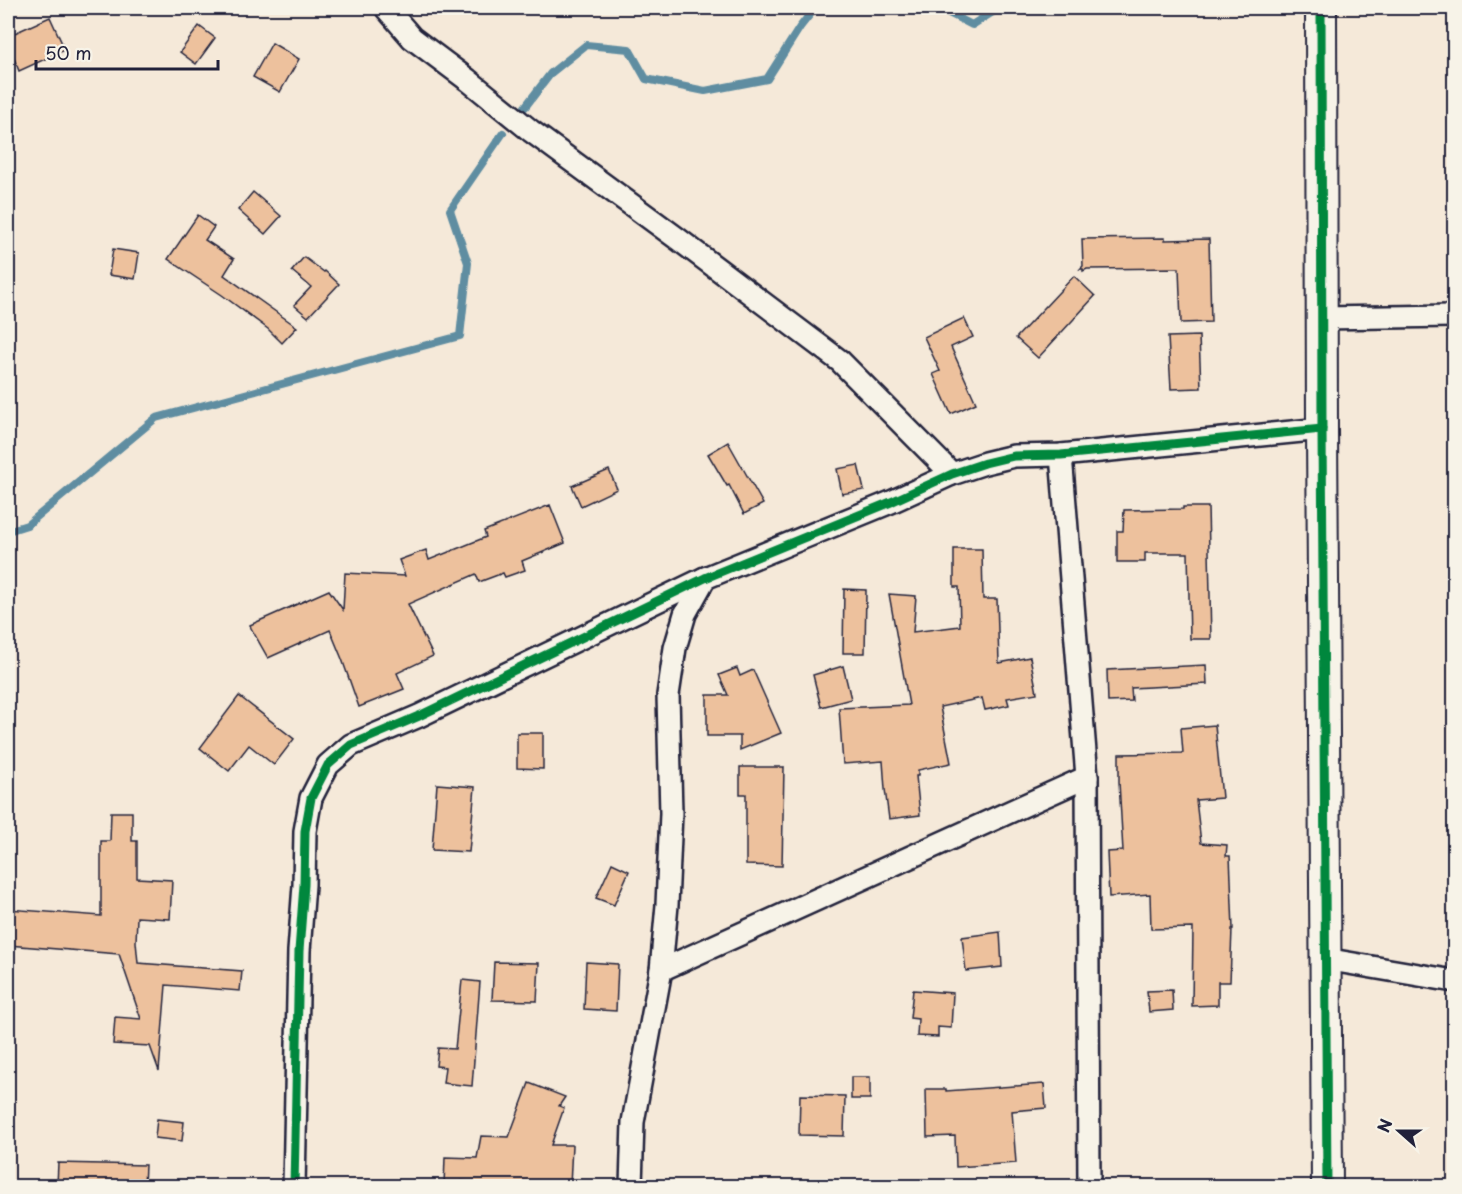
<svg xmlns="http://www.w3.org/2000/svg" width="1462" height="1194" viewBox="0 0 1462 1194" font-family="'Playpen Sans',sans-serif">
<rect width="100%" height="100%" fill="#f5e9d9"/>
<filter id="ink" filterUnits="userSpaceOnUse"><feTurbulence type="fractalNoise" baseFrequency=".0167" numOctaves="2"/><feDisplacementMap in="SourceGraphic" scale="12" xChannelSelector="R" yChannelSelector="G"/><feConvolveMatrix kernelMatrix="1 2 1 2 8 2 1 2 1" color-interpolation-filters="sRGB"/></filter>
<g filter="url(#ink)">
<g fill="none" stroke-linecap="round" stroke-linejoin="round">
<g stroke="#5f8da1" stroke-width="8">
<path d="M939,8L972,25L999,8"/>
<path d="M525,107L551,73L586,45L629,49L646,79L705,91L767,79L800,27L815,8"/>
<path d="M8,531L27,525L156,418L460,336L468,263L450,210L503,133"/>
</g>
</g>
<g fill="#edc19d" stroke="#22223b" stroke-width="1.5">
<path d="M50,17L65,50L19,71L8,43V36Z"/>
<path d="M199,26L215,38L196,64L180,52Z"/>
<path d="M272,43L299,59L280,92L253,77Z"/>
<path d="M253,192L281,216L265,234L238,210Z"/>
<path d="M198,215L214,227L205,240L234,259L224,275L297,327L282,343L268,329L222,295L168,259Z"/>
<path d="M1165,238V240L1209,239L1211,322L1181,323L1179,268L1087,269L1083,271V269H1080L1083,266L1082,239Z"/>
<path d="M113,249L139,253L135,279L109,275Z"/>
<path d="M304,257L324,272L325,271L339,284L308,317L294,305L311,287L292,271Z"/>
<path d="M1074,276L1095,296L1038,358L1016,338Z"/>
<path d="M964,318L973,337L951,347L976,403L951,414L933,374L940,371L924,337Z"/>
<path d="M1199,336L1201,388L1171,389L1168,337Z"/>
<path d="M728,442L763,504L744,514L729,485L727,486L708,454Z"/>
<path d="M858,465L864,490L842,494L837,469Z"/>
<path d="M609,470L617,489L581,506L572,486Z"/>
<path d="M550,505L565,543L522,561L525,570L505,577L503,573L479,582L476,574L408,604L433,656L397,673L404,689L359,707L342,659L330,630L268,658L251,628L250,625L329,590L343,610L345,573L405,576L399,560L426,550L429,560L486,537L484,531Z"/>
<path d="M1183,507H1208L1211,639H1190L1188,553H1145V562H1117V531H1123L1124,510L1183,509Z"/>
<path d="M954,549H982L983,599H997L999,663L1030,657L1037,693L1007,698L1009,705L985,710L982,698L940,707L951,763L918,770V776H916L920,815L889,819L885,789L883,761L843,764L839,708L909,705L889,594L916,596L913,632L960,626L959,587H954Z"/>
<path d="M844,589L866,590L865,653H843Z"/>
<path d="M1206,665L1207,684L1131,688L1132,701L1108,702L1107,670Z"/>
<path d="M843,666L851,699L821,707L813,675Z"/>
<path d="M737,668L740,676L753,670L781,733L740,750V736H707V695H728L719,675Z"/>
<path d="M239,696L294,739L274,765L249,745L229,771L200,748Z"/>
<path d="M1215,725L1222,798L1196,800L1201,843L1227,845L1226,856H1230L1233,929H1232L1230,982H1218V1005L1192,1006L1193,928L1151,929L1150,894L1109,897L1107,852L1123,851L1119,782V754L1183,753L1181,728Z"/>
<path d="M517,733H543V769L517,768Z"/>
<path d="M740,767H784L782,866L746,865V794H740Z"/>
<path d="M437,784L475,787L469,852L432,850Z"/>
<path d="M111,812H132V841H137V878L172,880L170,919L137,917L136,942L138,963L242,971L240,991L166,985L159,1071L150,1046L113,1044L115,1017L141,1019L119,954L8,945V909L101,916V841H110Z"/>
<path d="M612,863L629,871L614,905L596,898Z"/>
<path d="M1000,932L1002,967L966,971L962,937Z"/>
<path d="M494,962L539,963L537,1001L492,1000Z"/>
<path d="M586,962L618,964L616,1011L584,1009Z"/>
<path d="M462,980L480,982L472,1086L443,1083L445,1067L436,1066L438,1048L455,1049Z"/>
<path d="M913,990L953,993L951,1028L938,1027V1037L917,1036L918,1019L910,1018Z"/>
<path d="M1172,990L1173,1010L1149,1012L1147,991Z"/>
<rect x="851" y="1077" width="19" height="22"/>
<path d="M529,1083L565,1097L559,1106L564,1108L551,1145H572L570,1186H488L462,1181V1186H444L445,1157L477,1158L481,1136L509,1137Z"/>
<path d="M1044,1084L1046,1108L1012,1111L1016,1163L956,1167L955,1136L927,1137L926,1089H946V1091Z"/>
<path d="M800,1095L845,1096L844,1136L799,1135Z"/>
<path d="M157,1119L184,1122L182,1141L155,1138Z"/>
<path d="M58,1163L145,1165L144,1186H57Z"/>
</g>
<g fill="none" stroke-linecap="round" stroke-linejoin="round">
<defs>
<g id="street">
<path d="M386,8L412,38L468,80L531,131L678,239L840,361L952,474"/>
<path d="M1321,318L1454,316"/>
<path d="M1061,455L1087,777L1089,1186"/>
<path d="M1325,959L1454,981"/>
<path d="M661,970L1087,777"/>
<path d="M294,1186L299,951L304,885L305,831L311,798L328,765L351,745L419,716L705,578L891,502L952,474L985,463L1014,456L1061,455L1322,429"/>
<path d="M631,1186L633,1122L661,970L667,905L671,813L668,695L675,648L685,614L705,578"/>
</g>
<path id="secondary" d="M1321,8L1322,429L1327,1186"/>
</defs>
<use href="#street" stroke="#22223b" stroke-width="26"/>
<use href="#secondary" stroke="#22223b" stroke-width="34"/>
<use href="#street" stroke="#f7f3e8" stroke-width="21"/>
<use href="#secondary" stroke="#f7f3e8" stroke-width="30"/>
<defs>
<g id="cycleway">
<path d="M1321,8L1322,429L1327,1186"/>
<path d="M294,1186L299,951L304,885L305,831L311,798L328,765L351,745L419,716L705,578L891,502L952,474L985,463L1014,456L1061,455L1322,429"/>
</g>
</defs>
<use href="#cycleway" stroke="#f7f3e8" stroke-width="13"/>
<use href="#cycleway" stroke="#00873e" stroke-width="9"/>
</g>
</g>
<rect width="1462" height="1194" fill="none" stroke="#f7f3e8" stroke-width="30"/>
<rect x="15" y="15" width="1432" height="1164" fill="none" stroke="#22223b" stroke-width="2" filter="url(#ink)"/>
<g transform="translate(1399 1131) rotate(291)" stroke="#f7f3e8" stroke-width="4.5" paint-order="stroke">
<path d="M0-4.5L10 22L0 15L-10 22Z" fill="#22223b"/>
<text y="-9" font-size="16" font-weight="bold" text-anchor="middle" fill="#22223b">N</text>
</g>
<path d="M36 60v9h182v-9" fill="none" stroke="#22223b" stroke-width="3"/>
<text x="45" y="60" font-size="18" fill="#22223b" stroke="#f7f3e8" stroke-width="4.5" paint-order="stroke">50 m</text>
</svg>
